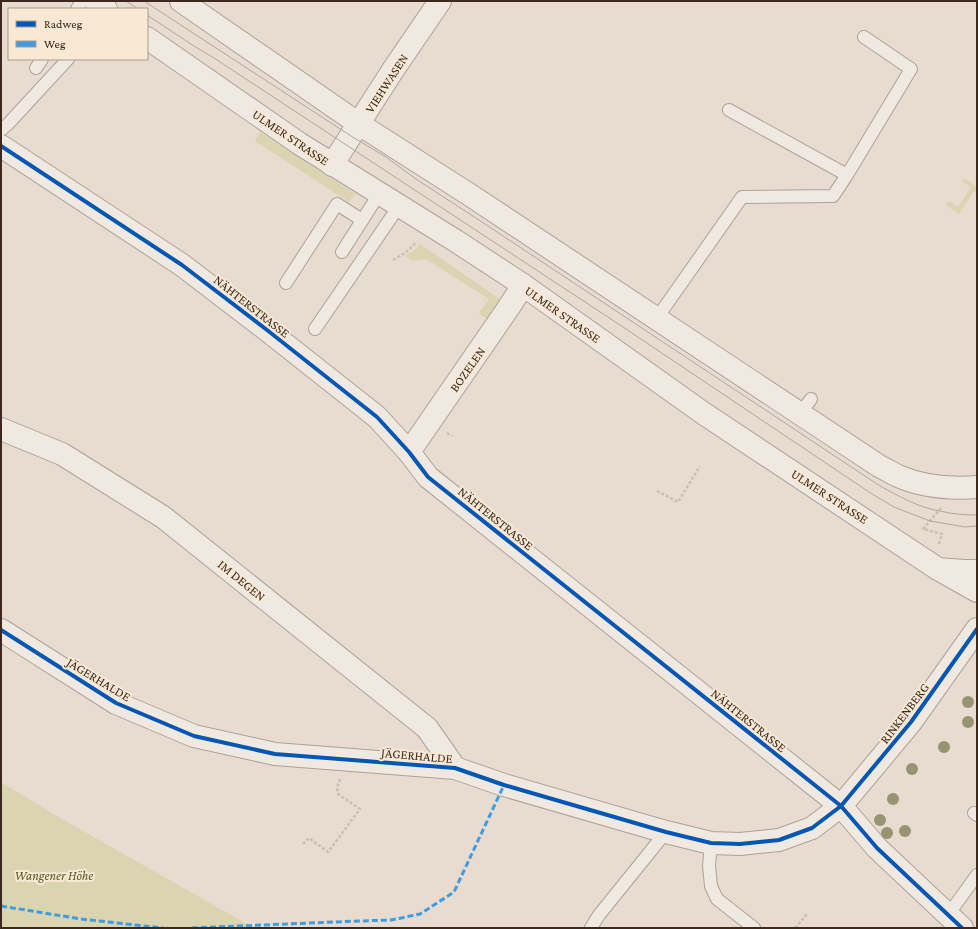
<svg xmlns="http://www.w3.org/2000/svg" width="978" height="929" viewBox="0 0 978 929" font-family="'Crimson Pro',serif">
<rect width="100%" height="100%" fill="#e7dccf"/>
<g fill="#dad4b1">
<path d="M260,132L355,194L349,202L255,141Z"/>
<path d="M964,178L977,187V193L974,191L959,214L946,205L949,201L958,207L971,187L962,181Z"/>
<path d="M420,244L501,300L487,319L479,313L489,299L426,259L413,261L405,256L416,249Z"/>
<path d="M1,782L55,815L254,928H1Z"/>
</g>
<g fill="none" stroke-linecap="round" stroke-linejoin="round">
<defs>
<g id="service">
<path d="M77,9L82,1"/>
<path d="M36,68L42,59"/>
<path d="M729,110L847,175"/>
<path d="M1,130L8,124L68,59"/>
<path d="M342,252L379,194"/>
<path d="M286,283L337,204L362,220"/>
<path d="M657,318L742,197L833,196L847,175L911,69L864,37"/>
<path d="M315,329L399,206"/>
<path d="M800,414L811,399"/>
<path d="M974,813L977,815"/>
<path d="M711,843L709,866L711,886L717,899L754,928"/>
<path d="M948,915L977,875"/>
<path d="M591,928L599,915L666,832"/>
</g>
<g id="minor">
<path d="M1,146L182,265L267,330L377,417L409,452L428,477L841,806L877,848L962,928"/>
<path d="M332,165L393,70L440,1"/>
<path d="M1,429L62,454L163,517L427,728L455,768"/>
<path d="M409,452L509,307L523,285"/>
<path d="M938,569L977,591"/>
<path d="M1,630L116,703L194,736L275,754L455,768L504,785L666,832L711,843L740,844L779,840L812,828L841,806L911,722L977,629"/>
</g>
<g id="tertiary">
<path d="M95,1L106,9"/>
<path d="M181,1L359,124L470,195L879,466C885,469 892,473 898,476C923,487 950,489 977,487"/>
<path d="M147,38L300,144L456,241L523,285L703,413L938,569L964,571H977"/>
</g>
</defs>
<use href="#service" stroke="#ada298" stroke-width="14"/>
<use href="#minor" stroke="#ada298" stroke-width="24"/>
<use href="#tertiary" stroke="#ada298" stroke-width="24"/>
<g stroke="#c8bfb7" stroke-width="2.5" stroke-dasharray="3 2" stroke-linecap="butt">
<path d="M393,260C402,255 410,250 416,242"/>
<path d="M447,433L452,436"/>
<path d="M657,491L678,502L700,466"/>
<path d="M939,544L942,534L923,529L941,508"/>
<path d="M303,844L309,838L328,852L360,809L338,794L337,788L340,779"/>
<path d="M795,928L808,913"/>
</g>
<use href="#service" stroke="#efe9e1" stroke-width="12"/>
<use href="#minor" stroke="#efe9e1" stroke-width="22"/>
<use href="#tertiary" stroke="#efe9e1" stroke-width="22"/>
<g stroke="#aea7a1" stroke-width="1">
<path d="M126,1L138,9"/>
<path d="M144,1L351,136L386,157L416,179L479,220L880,486C899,496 919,508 940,511C952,514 965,515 977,515"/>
<path d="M147,15L194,46L214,58L617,323L872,494L894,507L930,521L965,527L977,526"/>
</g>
<g stroke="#3f9ce0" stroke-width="3" stroke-dasharray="6 3" stroke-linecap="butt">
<path d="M1,906L81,919L163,928"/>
<path d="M192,928L359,921L391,920L420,914L454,892L504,785"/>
</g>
<defs>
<g id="cycleway">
<path d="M1,146L182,265L267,330L377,417L409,452L428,477L841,806L877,848L962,928"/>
<path d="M1,630L116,703L194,736L275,754L455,768L504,785L666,832L711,843L740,844L779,840L812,828L841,806L911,722L977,629"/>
</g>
</defs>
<use href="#cycleway" stroke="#f8e9d5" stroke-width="6"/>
<use href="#cycleway" stroke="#0057b8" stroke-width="4"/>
</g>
<g fill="#979471">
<circle cx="968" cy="702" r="6"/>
<circle cx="968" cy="722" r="6"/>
<circle cx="944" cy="747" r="6"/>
<circle cx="912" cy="769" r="6"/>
<circle cx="893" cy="799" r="6"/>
<circle cx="880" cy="820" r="6"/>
<circle cx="905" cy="831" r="6"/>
<circle cx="887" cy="833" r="6"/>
</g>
<g text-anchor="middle" stroke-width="4" stroke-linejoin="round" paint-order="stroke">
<g font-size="13" fill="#3d281e" stroke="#f8e9d5">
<text transform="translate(386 83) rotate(-57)" y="5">VIEHWASEN</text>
<text transform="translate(291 137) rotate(34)" y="5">ULMER STRASSE</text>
<text transform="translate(252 306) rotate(38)" y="5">NÄHTERSTRASSE</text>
<text transform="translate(563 314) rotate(35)" y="5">ULMER STRASSE</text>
<text transform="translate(467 369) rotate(-55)" y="5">BOZELEN</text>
<text transform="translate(830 496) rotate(33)" y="5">ULMER STRASSE</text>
<text transform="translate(496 518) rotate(39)" y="5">NÄHTERSTRASSE</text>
<text transform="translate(242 580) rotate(39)" y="5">IM DEGEN</text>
<text transform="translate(99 679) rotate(31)" y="5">JÄGERHALDE</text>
<text transform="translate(904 713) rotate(-53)" y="5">RINKENBERG</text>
<text transform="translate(749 720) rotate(39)" y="5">NÄHTERSTRASSE</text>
<text transform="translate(417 755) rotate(5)" y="5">JÄGERHALDE</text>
</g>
<g font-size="13" font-style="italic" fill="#555a24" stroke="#f8e9d5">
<text x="54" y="880">Wangener Höhe</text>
</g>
</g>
<rect width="978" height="929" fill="none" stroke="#3d281e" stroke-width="4"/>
<rect x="8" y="8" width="140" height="52" fill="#f8e9d5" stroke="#ad9c8c"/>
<rect x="16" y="21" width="20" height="6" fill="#0057b8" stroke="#ad9c8c"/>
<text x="44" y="28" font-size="12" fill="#3d281e">Radweg</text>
<rect x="16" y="41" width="20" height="6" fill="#3f9ce0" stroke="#ad9c8c"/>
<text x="44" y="48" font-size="12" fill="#3d281e">Weg</text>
</svg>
